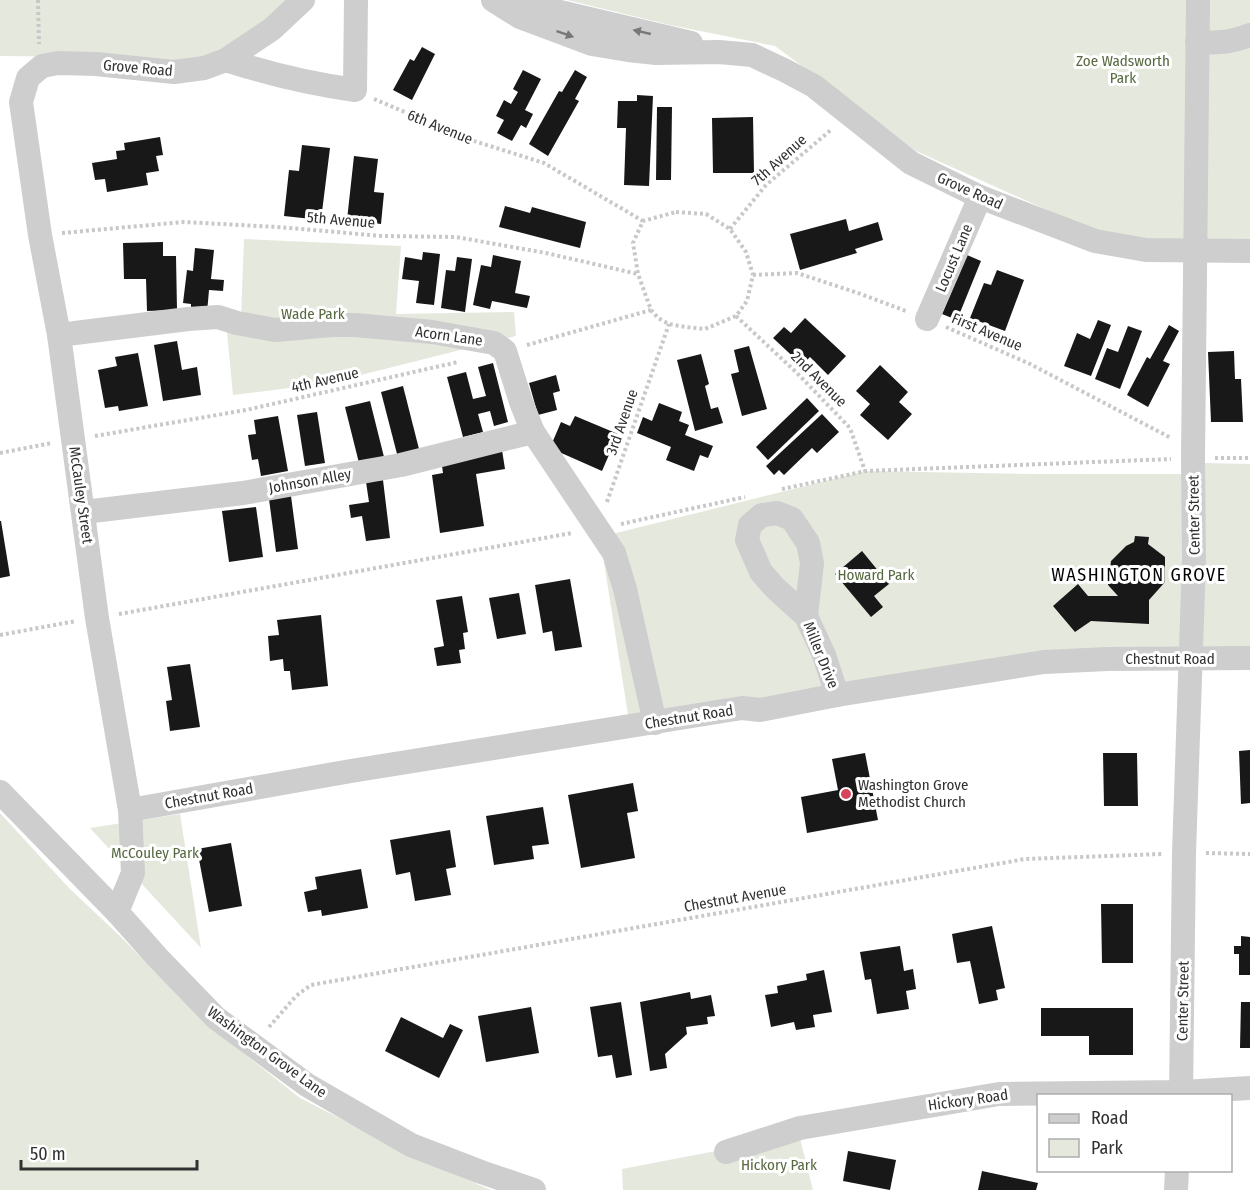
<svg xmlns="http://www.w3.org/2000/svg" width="1250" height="1190" viewBox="0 0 1250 1190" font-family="'Fira Sans Condensed',sans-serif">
<rect width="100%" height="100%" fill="#fff"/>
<g fill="#e5e9dd">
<path d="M0,0H289L255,33L202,62L98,57L0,56Z"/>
<path d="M567,0H1193L1186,243L1114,238L1056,214L916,151L775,46L670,25Z"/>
<path d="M1202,0H1250V246L1199,245Z"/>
<path d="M244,239L401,246L396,314L514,312L516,336L329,383L233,395L226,322L241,317Z"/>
<path d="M1205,463L1250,464V655L1203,654Z"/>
<path d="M866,471L1035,474H1185L1183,656L629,721L600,537Z"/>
<path d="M0,813L69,888L122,938L189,1006L251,1059L300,1098L428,1163L491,1190H0Z"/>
<path d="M180,814L201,948L90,828Z"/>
<path d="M799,1135L813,1190H623L622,1169Z"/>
</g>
<g fill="#181818">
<path d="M422,47L435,54L412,100L393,90L410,59L414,61Z"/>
<path d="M523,70L541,79L525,110L533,114L526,128L521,125L512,141L497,133L504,120L496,116L504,100L511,104L518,92L513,89Z"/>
<path d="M575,70L587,77L575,99L579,101L548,156L529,144L559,91L562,92Z"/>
<path d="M637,95L653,96L649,186L624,185L626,128H617L618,101H637Z"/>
<path d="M657,107H672L671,180H656Z"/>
<path d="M753,117L754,173H713L712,118Z"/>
<path d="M160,137L163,155L156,156L159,171L146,173L148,185L107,192L105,179L95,180L92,163L117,159L116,151L125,150L124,143Z"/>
<path d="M302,145L330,148L321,220L284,216L289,170L299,171Z"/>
<path d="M354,156L378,159L374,192L384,193L381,224L347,220Z"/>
<path d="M505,206L530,213L532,207L586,222L580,248L499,227Z"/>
<path d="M846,219L849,231L878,222L883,240L855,249L857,253L800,270L790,234Z"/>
<path d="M163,242V256H176L177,310L147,311L146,279H124L123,243Z"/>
<path d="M195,248L214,250L211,279L224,280L223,291L209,290L207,313L191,311V304L183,303L187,270L193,271Z"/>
<path d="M423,252L440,254L434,305L416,303L419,281L402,279L405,257L422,260Z"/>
<path d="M493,255L521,261L515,293L530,296L527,308L492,301L490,309L473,305L481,265L491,267Z"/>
<path d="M967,255L981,261L957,320L942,314Z"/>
<path d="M457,257L472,259L465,312L441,308L446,270L455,271Z"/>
<path d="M997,270L1024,280L1005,331L970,318L984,283L991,285Z"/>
<path d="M805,318L846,356L828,375L810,357L802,365L773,338L784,327L791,333Z"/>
<path d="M1098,320L1111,325L1091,376L1064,366L1077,333L1090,339Z"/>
<path d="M1169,325L1179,331L1163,361L1170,364L1148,407L1127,395L1147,357L1150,359Z"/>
<path d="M1128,326L1142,331L1120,389L1095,379L1107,348L1118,352Z"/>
<path d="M177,341L182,370L197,367L201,395L163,401L154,345Z"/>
<path d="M749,346L767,409L742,416L731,374L739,372L734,350Z"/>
<path d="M1234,351L1235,379H1241L1243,422H1211L1208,352Z"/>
<path d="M138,353L148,406L119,411L118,406L105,408L98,370L117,366L115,357Z"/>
<path d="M701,354L709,384L705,386L711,409L718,407L723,423L695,431L677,360Z"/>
<path d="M493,363L508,422L494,426L490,411L478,414L483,432L463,437L447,377L466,372L473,399L486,396L478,367Z"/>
<path d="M880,365L908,392L899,402L912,414L888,440L860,415L870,404L856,391Z"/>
<path d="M556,375L560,391L553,393L557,410L538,415L529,383Z"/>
<path d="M403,386L419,449L397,454L381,392Z"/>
<path d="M807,398L819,411L768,460L756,447Z"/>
<path d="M370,401L385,461L360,467L345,407Z"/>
<path d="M659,403L682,412L679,421L689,425L685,435L713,446L708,458L700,455L694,471L666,460L671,447L637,433L643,417L652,421Z"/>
<path d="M317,412L325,463L305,466L297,415Z"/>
<path d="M822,414L839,432L817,453L812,448L784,475L779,470L774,475L766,466Z"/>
<path d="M278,416L288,471L261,476L258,459L252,460L248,435L256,434L254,420Z"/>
<path d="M575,416L618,434L602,471L550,448L561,422L570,426Z"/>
<path d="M502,450L505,469L476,474L484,526L440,533L432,475L443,473L441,459Z"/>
<path d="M383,480L390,538L366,541L362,516L351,518L349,505L369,502L366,482Z"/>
<path d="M291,496L298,549L276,552L269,499Z"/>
<path d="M256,507L263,557L229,562L222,511Z"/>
<path d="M0,521H1L10,576L0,578Z"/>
<path d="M1135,536L1149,537L1148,544L1165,557V582L1149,600V624L1091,621L1075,632L1053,606L1078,584L1088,596H1118L1108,585L1111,561L1126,546L1134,542Z"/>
<path d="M862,551L889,584L874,596L883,607L871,617L835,574Z"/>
<path d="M570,579L582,647L555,651L552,631L543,633L535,585Z"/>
<path d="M519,593L526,634L497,639L489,598Z"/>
<path d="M462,596L468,632L463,633L465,649L459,650L461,663L437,666L434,648L444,646L436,600Z"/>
<path d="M321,615L328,686L292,690L290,671H284L283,659L270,661L268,636L279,635L277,620Z"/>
<path d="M190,664L200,727L170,731L166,701L172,700L167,667Z"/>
<path d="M1250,750V803L1241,804L1239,751Z"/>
<path d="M865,753L878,820L807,833L801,797L838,790L832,759Z"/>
<path d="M1103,753H1137L1138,806H1104Z"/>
<path d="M633,783L638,811L627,813L635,858L581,868L568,795Z"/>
<path d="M543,807L549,844L532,846L534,859L494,865L486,816Z"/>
<path d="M450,830L456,867L446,869L451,895L415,901L410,872L396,875L390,840Z"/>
<path d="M231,843L242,906L209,912L197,849Z"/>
<path d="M361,869L368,908L322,916L321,910L308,912L304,892L317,889L315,877Z"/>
<path d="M1101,904H1133V963H1102Z"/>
<path d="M992,926L1005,988L996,990L998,1000L979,1004L970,961L957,963L952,934Z"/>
<path d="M1241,936L1250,937V975H1239V954H1234V946H1241Z"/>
<path d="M900,946L904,971L913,969L916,989L906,991L909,1009L877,1014L871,979L865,980L860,952Z"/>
<path d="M824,970L832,1012L813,1015L815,1027L796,1030L794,1022L771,1027L765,995L778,993L777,986L807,980L806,974Z"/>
<path d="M690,992L691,999L711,995L715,1016L707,1017L708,1024L686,1027L687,1034L665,1054L667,1068L650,1071L640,1002Z"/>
<path d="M621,1002L632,1075L616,1078L612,1055L598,1057L590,1007Z"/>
<path d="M1241,1002H1250V1048H1240Z"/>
<path d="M531,1007L539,1053L486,1062L478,1016Z"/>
<path d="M1041,1008H1133V1055H1089V1036H1041Z"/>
<path d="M401,1017L443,1038L450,1024L463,1030L439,1078L385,1051Z"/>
<path d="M848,1151L896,1160L890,1190L843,1181Z"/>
<path d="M982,1171L1038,1183L1036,1190H978Z"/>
</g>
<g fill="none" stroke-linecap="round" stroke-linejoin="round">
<g stroke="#c8c8c8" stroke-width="4" stroke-dasharray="3 3" stroke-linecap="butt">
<path d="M38,0L39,44"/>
<path d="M374,99L471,140L544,163L643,221"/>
<path d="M676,212L706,214L730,229L746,252L753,275L747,301L736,316L705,329L686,327L669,324L658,318L651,310L638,274L633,243L643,221Z"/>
<path d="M730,229L766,185L832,129"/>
<path d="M62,233L184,222L277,227L383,236L456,237L546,253L638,274"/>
<path d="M753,275L797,273L858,293L906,311"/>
<path d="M736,316L797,373L850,428L865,471"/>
<path d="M946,327L1030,364L1171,438"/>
<path d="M527,345L651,310"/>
<path d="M95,436L246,410L458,362"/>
<path d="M0,453L52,443"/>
<path d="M1215,458H1250"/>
<path d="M782,489L866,471L1171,459"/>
<path d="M607,502L669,324"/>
<path d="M621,524L745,497"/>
<path d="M119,614L572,533"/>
<path d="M0,635L76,621"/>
<path d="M1206,853L1250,854"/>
<path d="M269,1027L296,996L311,985L1025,859L1162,854"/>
</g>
<g stroke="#cecece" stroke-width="24">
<path d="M493,0L520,17L592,44L628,50L656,53L719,52L752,55L784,70L814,86L911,163L980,197L1095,241L1146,250L1250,251"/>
<path d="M518,2L691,43"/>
<path d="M1197,42C1218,43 1230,43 1250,35"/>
<path d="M226,60C269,74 311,84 355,90L356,0"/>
<path d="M927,319L980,197"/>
<path d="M59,335L188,319L218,317L237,323L275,330L332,325H355L432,332L494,343L505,351L521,402L533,432L614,553L625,589L655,723"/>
<path d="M84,512L243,493L401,465L533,432"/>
<path d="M806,616L812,563L808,543L792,519L777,513L762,515L750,525L747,540L761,572L775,588L806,616L824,655L837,695"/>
<path d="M0,792L117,912L157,957L216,1018L307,1085L411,1145L481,1172L534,1190"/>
<path d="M130,810L351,771L742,708L760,710L837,695L1044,662L1108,659L1250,658"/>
<path d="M117,912L133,873L130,810L97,618L59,335L40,235L21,102L28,78L42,66L58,63L96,64L174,72L204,68L226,60L272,29L303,0"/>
<path d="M1181,1096L1184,853L1194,561L1193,458L1198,0"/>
<path d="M726,1152L800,1128L999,1094L1182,1092L1250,1088"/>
<path d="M1176,1190L1177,1170"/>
</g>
</g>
<defs><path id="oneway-solid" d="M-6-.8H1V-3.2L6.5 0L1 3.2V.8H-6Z" transform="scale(1.5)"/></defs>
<g fill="#787878">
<use href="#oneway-solid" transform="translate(642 32) rotate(-167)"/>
<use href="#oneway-solid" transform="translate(565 34) rotate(19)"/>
</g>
<circle fill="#d7435b" stroke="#fff" stroke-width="2" cx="846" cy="794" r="6"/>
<g text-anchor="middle" stroke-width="6" stroke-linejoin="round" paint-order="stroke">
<g font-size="15" fill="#576941" stroke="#fff">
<text x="1123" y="66">Zoe Wadsworth<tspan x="1123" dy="17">Park</tspan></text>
<text x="313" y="319">Wade Park</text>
<text x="876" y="580">Howard Park</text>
<text x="155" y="858">McCouley Park</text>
<text x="779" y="1170">Hickory Park</text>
</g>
<g font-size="15" fill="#313131" stroke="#fff">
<text transform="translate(138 68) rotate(5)" y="5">Grove Road</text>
<text transform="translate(440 127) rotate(22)" y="5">6th Avenue</text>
<text transform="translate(779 160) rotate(-42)" y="5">7th Avenue</text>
<text transform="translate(970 191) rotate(24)" y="5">Grove Road</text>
<text transform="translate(341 220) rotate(5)" y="5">5th Avenue</text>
<text transform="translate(954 258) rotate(-67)" y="5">Locust Lane</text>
<text transform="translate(987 332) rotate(23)" y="5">First Avenue</text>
<text transform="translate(449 336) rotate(8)" y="5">Acorn Lane</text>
<text transform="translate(819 379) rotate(45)" y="5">2nd Avenue</text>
<text transform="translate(325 380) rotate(-13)" y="5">4th Avenue</text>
<text transform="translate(622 422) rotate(-71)" y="5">3rd Avenue</text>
<text transform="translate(310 481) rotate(-10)" y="5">Johnson Alley</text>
<text transform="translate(81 495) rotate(82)" y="5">McCauley Street</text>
<text transform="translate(1194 515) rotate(-91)" y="5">Center Street</text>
<text transform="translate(821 655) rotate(68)" y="5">Miller Drive</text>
<text x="1170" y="664">Chestnut Road</text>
<text transform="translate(689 717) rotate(-9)" y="5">Chestnut Road</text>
<text transform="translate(209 796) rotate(-10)" y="5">Chestnut Road</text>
<text transform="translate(735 898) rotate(-10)" y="5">Chestnut Avenue</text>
<text transform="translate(1183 1001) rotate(-89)" y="5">Center Street</text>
<text transform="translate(267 1052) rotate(36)" y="5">Washington Grove Lane</text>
<text transform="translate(968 1100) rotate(-8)" y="5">Hickory Road</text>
</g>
<g font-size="15" fill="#313131" stroke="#fff" text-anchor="start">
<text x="858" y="790">Washington Grove<tspan x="858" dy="17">Methodist Church</tspan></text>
</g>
<g font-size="18" letter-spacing="1.5" fill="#000" stroke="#fff">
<text x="1139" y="581">WASHINGTON GROVE</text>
</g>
</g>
<rect x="1037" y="1094" width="195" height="78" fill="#ffffff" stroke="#adadad" stroke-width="1.5"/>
<rect x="1049" y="1114" width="30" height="9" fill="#cecece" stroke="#adadad" stroke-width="1.5"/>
<text x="1091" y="1124" font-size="18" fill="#313131">Road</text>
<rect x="1049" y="1139" width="30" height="18" fill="#e5e9dd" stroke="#adadad" stroke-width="1.5"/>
<text x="1091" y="1154" font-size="18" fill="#313131">Park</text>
<path d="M21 1160v9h176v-9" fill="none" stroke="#313131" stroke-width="3"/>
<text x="30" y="1160" font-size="18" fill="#313131" stroke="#ffffff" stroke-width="4.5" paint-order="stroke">50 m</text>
</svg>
